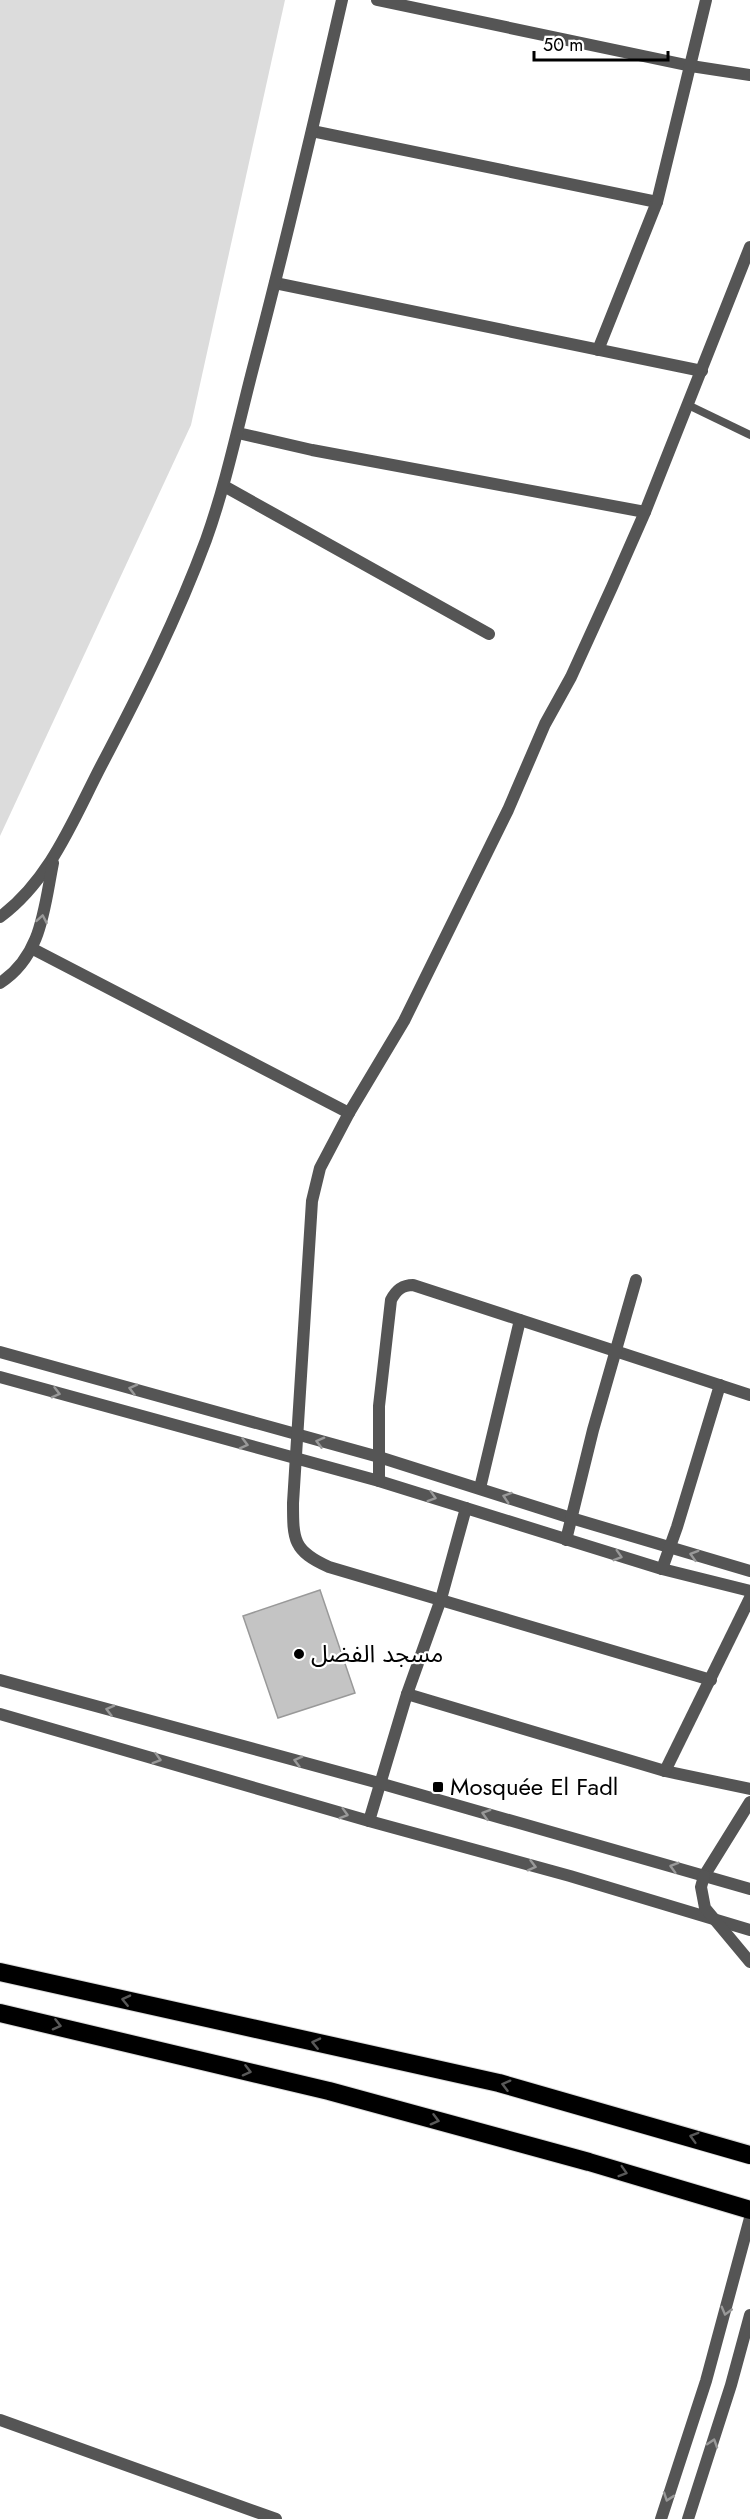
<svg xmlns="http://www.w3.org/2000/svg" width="750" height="2519" viewBox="0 0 750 2519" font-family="Jost,'Noto Sans Arabic',sans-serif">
<rect width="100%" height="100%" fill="#fff"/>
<path fill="#dcdcdc" d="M0,0H285L191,425L0,836Z"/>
<path fill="#c4c4c4" stroke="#999" stroke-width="1.5" d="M320,1590L355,1693L278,1718L243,1616Z"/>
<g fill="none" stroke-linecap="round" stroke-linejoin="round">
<defs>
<g id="motorway">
<path d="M0,1972L499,2083L750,2155"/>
<path d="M0,2013L329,2091L589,2162L750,2210"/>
</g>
</defs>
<use href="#motorway" stroke="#dbdbdb" stroke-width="20"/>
<path stroke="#555" stroke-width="8" d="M688,405L750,435"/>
<g stroke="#555" stroke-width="12">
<path d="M377,0L691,66L750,75"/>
<path d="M312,131L657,202"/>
<path d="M275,283L702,371"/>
<path d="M598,350L657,202L706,0"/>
<path d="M238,433L312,450L645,512"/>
<path d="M224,486L489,634"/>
<path d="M0,917C50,880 73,820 101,766C140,692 177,618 206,540C226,484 238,426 253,368C285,246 314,123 342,0"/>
<path d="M33,949L349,1113"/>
<path d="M0,983C42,956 44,908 53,863"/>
<path d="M0,1352L379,1457L571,1518L750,1571"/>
<path d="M0,1377L379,1481L662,1569L750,1591"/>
<path d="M379,1481V1406L391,1300C396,1290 402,1285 413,1285L750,1395"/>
<path d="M480,1488L520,1320"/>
<path d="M566,1540L593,1430L636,1280"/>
<path d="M662,1569L677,1527L720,1385"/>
<path d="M711,1680L329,1567C293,1551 293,1540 293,1503L312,1201L320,1168L349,1113L404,1021L508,810L545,724L571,677L612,587L645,512L750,247"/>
<path d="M407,1694L665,1771L750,1789"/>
<path d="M665,1771L750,1598"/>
<path d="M369,1821L407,1694L441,1599L466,1508"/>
<path d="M704,1876L750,1802"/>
<path d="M0,2420L276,2519"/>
</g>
<g stroke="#555" stroke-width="12">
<path d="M0,1680L379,1783L750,1889"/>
<path d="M0,1714L369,1821L570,1876L750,1930"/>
<path d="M704,1876L701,1887L705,1908L750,1962"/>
<path d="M661,2519L706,2381L750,2218"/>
<path d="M688,2519L731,2385L750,2315"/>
</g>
<use href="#motorway" stroke="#000" stroke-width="18"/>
</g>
<defs><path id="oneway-chevron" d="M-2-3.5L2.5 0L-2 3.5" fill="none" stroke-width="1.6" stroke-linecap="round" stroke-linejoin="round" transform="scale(1.5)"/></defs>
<g stroke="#999">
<use href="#oneway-chevron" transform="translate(42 919) rotate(-80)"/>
<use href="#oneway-chevron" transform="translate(133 1389) rotate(-165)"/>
<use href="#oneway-chevron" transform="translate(56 1393) rotate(15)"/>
<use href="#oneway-chevron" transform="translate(320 1442) rotate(-165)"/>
<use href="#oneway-chevron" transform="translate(244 1444) rotate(15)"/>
<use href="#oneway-chevron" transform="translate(432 1497) rotate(17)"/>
<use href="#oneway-chevron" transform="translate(507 1497) rotate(-162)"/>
<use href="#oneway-chevron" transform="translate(694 1555) rotate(-164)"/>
<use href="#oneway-chevron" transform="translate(618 1556) rotate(17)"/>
<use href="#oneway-chevron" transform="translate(110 1710) rotate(-165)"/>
<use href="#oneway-chevron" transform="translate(157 1759) rotate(16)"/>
<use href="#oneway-chevron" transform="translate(298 1761) rotate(-165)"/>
<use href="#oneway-chevron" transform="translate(344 1814) rotate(16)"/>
<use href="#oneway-chevron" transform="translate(486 1814) rotate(-164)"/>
<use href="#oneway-chevron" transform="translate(532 1866) rotate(15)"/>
<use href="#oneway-chevron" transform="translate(674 1867) rotate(-164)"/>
<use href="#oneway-chevron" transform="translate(726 2311) rotate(105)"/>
<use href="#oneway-chevron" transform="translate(713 2443) rotate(-72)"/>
<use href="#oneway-chevron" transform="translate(668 2497) rotate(109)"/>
</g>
<g stroke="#595959">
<use href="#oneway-chevron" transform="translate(126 2000) rotate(-167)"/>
<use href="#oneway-chevron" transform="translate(57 2025) rotate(14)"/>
<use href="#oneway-chevron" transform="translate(316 2043) rotate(-167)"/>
<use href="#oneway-chevron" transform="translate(247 2071) rotate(14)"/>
<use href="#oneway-chevron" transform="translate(506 2085) rotate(-165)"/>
<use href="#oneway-chevron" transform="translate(435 2120) rotate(15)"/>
<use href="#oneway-chevron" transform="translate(694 2137) rotate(-164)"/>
<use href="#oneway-chevron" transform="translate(623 2172) rotate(17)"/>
</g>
<g fill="#000" stroke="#fff" stroke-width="2">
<circle cx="299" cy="1654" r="6"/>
<rect x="432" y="1781" width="12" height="12" rx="3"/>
</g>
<g text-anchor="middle" stroke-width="4.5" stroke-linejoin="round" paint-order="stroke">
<g font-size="24" fill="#000" stroke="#fff" text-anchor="start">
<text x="311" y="1662">مسجد الفضل</text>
<text x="450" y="1795">Mosquée El Fadl</text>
</g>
</g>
<path d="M534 51v9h134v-9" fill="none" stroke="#000000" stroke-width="3"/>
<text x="543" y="51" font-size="18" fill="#000000" stroke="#ffffff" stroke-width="4.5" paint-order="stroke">50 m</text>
</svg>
